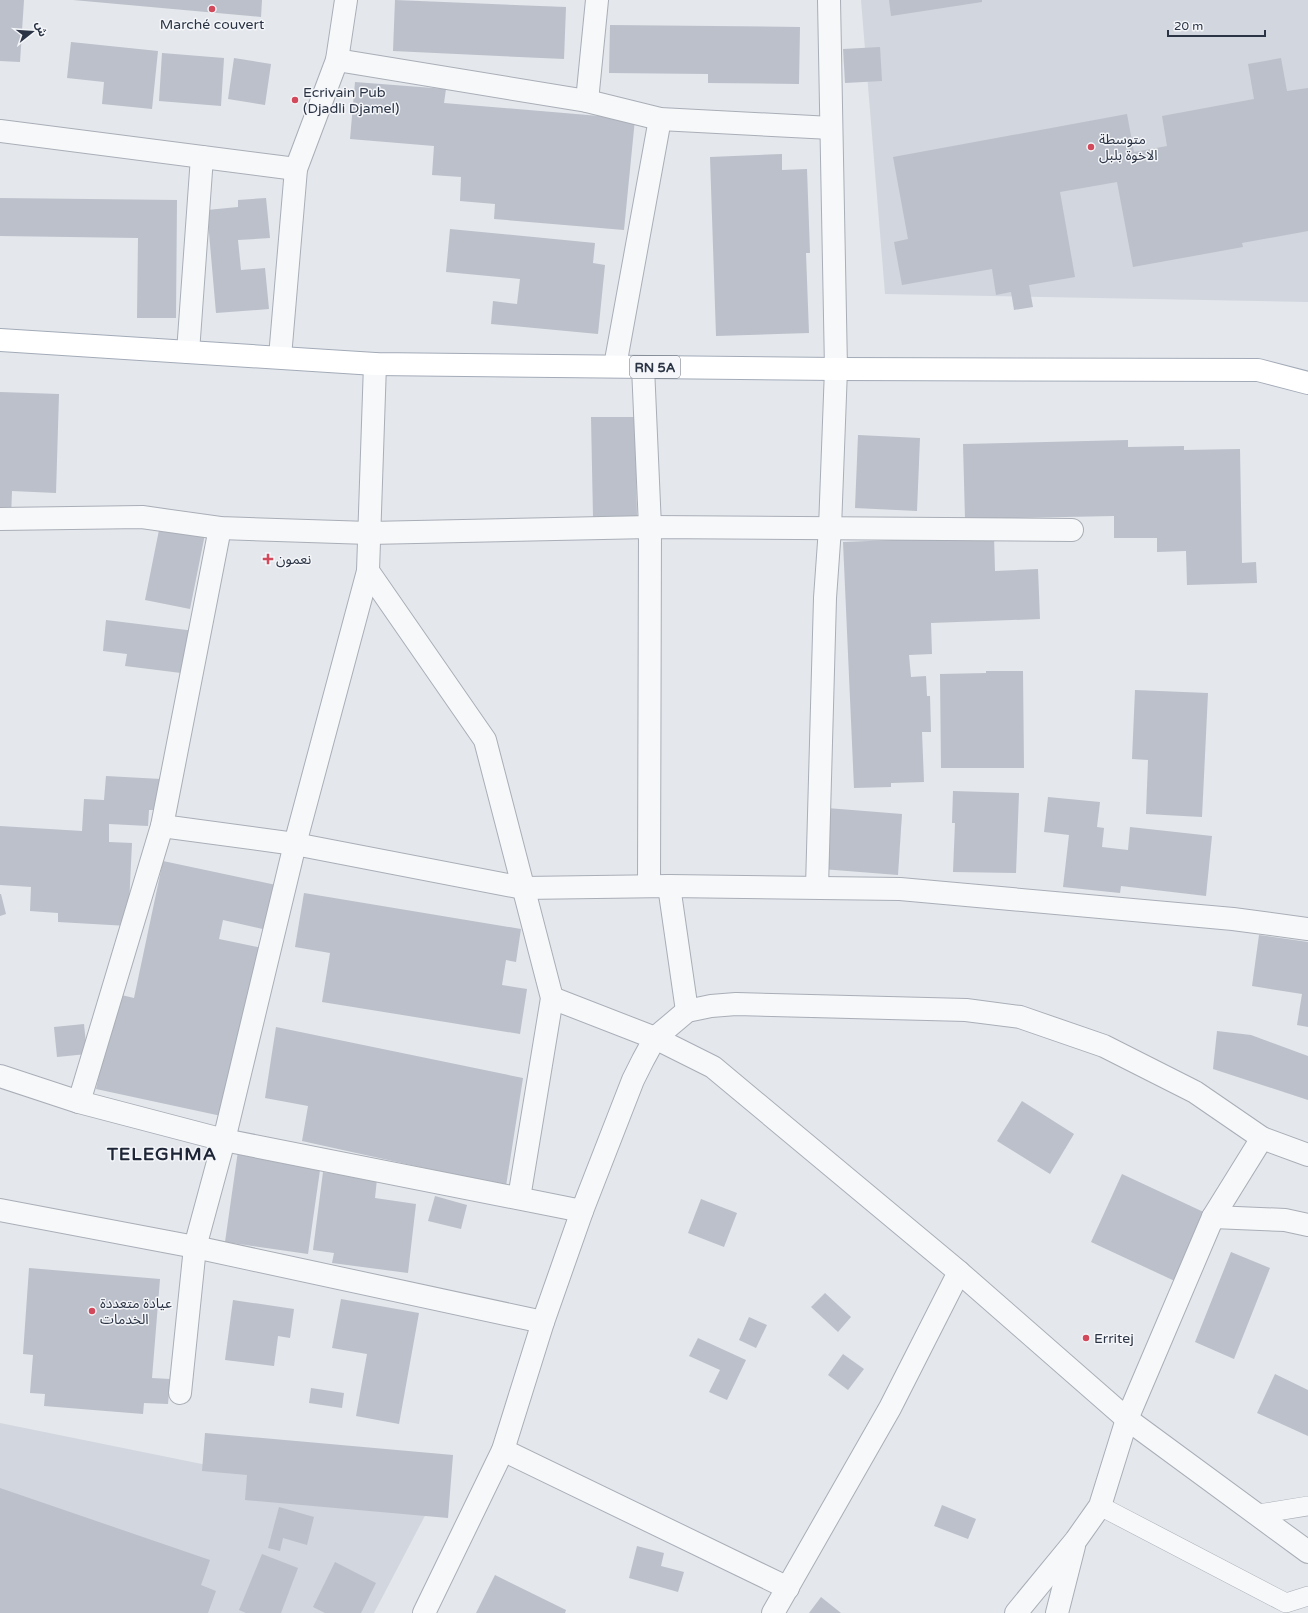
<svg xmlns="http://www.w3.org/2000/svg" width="1308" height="1613" viewBox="0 0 1308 1613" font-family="'Varela Round','Noto Sans Arabic',sans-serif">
<rect width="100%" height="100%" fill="#e4e7ec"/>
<g fill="#d2d6de">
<path d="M861,0H1308V302L885,294Z"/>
<path d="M0,1423L428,1510L374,1613H0Z"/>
</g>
<g fill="#bbc0ca">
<path d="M0,0H24L20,62L0,61Z"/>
<path d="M73,0H262L261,17Z"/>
<path d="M395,0L566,7L564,59L393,51Z"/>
<path d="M889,0H982V2L891,16Z"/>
<path d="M610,25L800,27L799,84L708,83V74L609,73Z"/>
<path d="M71,42L158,51L152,109L102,104L104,82L67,78Z"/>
<path d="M880,47L882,81L845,83L843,49Z"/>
<path d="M162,53L224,58L221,106L159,101Z"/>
<path d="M234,58L271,64L265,105L228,99Z"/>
<path d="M1281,58L1287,91L1308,88V231L1242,243L1243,247L1133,267L1117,182L1060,192L1075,277L1029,285L1033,307L1014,310L1011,292L996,295L992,269L902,285L894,242L908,239L893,157L1127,114L1134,152L1167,146L1162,116L1254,99L1248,64Z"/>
<path d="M355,82L446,89L444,103L635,119L624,230L494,219L495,204L460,201L461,177L432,175L434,146L350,139Z"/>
<path d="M782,154V170L807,169L810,253H806L809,333L716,336L710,157Z"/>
<path d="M0,198L177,200L176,318H137L138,238L0,236Z"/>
<path d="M266,198L270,238L238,240L241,270L265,268L269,309L216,313L207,210L238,207V200Z"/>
<path d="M450,229L595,243L593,263L605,265L598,334L491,324L493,301L517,304L520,279L446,272Z"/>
<path d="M0,392L59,394L56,493L12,491L11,517H0Z"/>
<path d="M591,417H635L637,516L593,517Z"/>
<path d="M858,435L920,438L917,511L855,508Z"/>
<path d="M1128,440V447L1184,446V450L1240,449L1242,563L1256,562L1257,583L1187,585L1186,551L1157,552V538H1114V516L965,519L963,444Z"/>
<path d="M160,525L205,534L190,609L145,600Z"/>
<path d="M994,536L995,571L1038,569L1040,619L931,623L932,654L909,655L911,677L926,676L927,696H930L931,732H922L924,782L891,783V787L854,788L843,542Z"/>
<path d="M106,620L195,631L189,674L125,666L127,654L103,651Z"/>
<path d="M986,671H1023L1024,768H941L940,674L986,673Z"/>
<path d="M1135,690L1208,693L1202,817L1146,814L1148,760L1132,759Z"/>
<path d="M106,776L161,779L159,810H149L148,826L109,824V842L132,843L128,926L58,922V913L30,911L31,887L0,885V826L82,831L84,799L104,800Z"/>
<path d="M953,791L1019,793L1016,873L953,872L955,823H952Z"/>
<path d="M1048,797L1100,802L1097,827L1104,828L1102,847L1128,850L1130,827L1212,836L1206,896L1121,886L1120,893L1063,887L1069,835L1044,832Z"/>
<path d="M827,808L902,814L898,875L822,869Z"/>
<path d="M163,861L276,885L267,930L223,920L219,939L262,948L226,1117L96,1089L117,994L134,998Z"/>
<path d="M304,893L521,929L516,962L506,960L502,985L527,989L520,1034L322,1002L330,953L295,947Z"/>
<path d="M0,894H1L6,914L0,916Z"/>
<path d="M1259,935L1308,942V1027L1297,1025L1302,994L1252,986Z"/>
<path d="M84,1024L87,1054L57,1057L54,1027Z"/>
<path d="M276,1027L523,1078L506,1186L302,1141L308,1106L265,1098Z"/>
<path d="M1217,1031L1251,1035L1308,1056V1100L1213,1069Z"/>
<path d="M1022,1101L1074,1134L1050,1174L997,1141Z"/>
<path d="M238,1151L321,1163L308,1254L225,1242Z"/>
<path d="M323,1172L377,1179L375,1198L416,1204L408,1273L332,1263L334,1253L313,1250Z"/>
<path d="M1122,1174L1210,1215L1179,1283L1091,1242Z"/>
<path d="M435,1196L467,1205L461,1229L428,1221Z"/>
<path d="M701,1199L737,1213L724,1247L688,1233Z"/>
<path d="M1231,1252L1270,1268L1234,1359L1195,1342Z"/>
<path d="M29,1268L160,1279L152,1378L170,1379L168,1404L144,1403L143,1414L44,1406L45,1394L30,1393L33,1355L23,1354Z"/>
<path d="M825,1293L851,1317L838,1332L811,1307Z"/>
<path d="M341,1299L419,1313L399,1424L356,1416L367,1354L332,1348Z"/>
<path d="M233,1300L294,1309L290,1338L278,1336L274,1366L225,1360Z"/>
<path d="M749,1317L767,1325L756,1348L739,1340Z"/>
<path d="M698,1338L746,1360L727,1400L709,1392L720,1370L689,1356Z"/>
<path d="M843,1354L864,1369L848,1390L828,1375Z"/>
<path d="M1275,1374L1308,1390V1436L1257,1413Z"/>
<path d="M311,1388L344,1393L342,1408L309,1403Z"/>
<path d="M205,1433L453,1455L448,1518L245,1500L247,1475L202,1471Z"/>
<path d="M0,1488L210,1560L201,1585L216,1591L208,1613H0Z"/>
<path d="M942,1505L976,1519L968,1539L934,1526Z"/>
<path d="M279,1507L314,1517L307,1545L283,1538L280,1551L268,1548Z"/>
<path d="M637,1546L664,1553L661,1566L684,1572L678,1592L629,1578Z"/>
<path d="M262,1554L298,1568L281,1613H246L239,1610Z"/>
<path d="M335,1562L376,1583L361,1613H325L313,1607Z"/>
<path d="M495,1575L566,1610L565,1613H476Z"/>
<path d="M821,1597L841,1613H809Z"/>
</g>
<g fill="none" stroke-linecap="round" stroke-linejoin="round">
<defs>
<g id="service">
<path d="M1100,1506L1286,1603L1308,1596"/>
<path d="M1258,1514L1308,1506"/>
</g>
<g id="minor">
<path d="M337,60L587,101L660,119L831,128"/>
<path d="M587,101L597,0"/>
<path d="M0,131L296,169"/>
<path d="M188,352L202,157"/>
<path d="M280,357L296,169L337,60L346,0"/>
<path d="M375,364L368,571L485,740L552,998L519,1198"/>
<path d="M615,366L660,119"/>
<path d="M643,367L650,527L649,886"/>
<path d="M0,519L142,517L220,528L369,533L650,527L1072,530"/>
<path d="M162,826L295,844L523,888L669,886L900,889L1233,919L1308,929"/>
<path d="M669,886L687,1011"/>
<path d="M817,887L825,598L830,528L836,369L829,0"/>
<path d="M552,998L655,1038L713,1067L959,1272L1127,1419L1308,1552"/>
<path d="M0,1076L79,1102L224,1140L582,1211"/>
<path d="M79,1102L162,826L220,528"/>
<path d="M0,1210L195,1247L543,1322"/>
<path d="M1213,1217L1285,1220L1308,1225"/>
<path d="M180,1393L195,1247L224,1140L295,844L368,571"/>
<path d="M503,1450L788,1588"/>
<path d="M424,1613L503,1450L543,1322L582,1211L633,1080L643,1060L655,1038L687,1011L711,1006L736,1004L966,1010L1020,1017L1104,1046L1195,1092L1262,1138L1308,1155"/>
<path d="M773,1613L890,1408L959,1272"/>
<path d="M1016,1613L1076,1540L1100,1506L1127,1419L1213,1217L1262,1138"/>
<path d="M1057,1613L1074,1546"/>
</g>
<path id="primary" d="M0,340L375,364L836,369L1258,370L1308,383"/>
</defs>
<use href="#service" stroke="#a9aeb7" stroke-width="20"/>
<use href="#minor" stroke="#a9aeb7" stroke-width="24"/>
<use href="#primary" stroke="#a3abb8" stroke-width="24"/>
<use href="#service" stroke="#f7f8fa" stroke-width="19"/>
<use href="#minor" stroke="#f7f8fa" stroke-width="22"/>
<use href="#primary" stroke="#fff" stroke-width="22"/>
</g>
<g fill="#d1495b" stroke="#f4f6f9" stroke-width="1.5">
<circle cx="212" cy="9" r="4"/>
<circle cx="295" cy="100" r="4"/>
<circle cx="1091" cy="147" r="4"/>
<path d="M266 553h4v4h4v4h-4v4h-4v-4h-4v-4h4z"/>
<circle cx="92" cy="1311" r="4"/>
<circle cx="1086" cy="1338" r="4"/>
</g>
<g text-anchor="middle" stroke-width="3" stroke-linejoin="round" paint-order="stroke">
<rect fill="#f4f6f9" stroke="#676e7b" stroke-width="1" x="630" y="356" width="50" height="22" rx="3"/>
<g font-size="13" font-weight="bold" fill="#2b3445">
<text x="655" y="372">RN 5A</text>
</g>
<g font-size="14" fill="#2b3445" stroke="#f4f6f9" text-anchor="start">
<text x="212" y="29" text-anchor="middle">Marché couvert</text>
<text x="303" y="97">Ecrivain Pub<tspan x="303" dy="16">(Djadli Djamel)</tspan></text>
<text x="1099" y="144">متوسطة<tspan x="1099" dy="16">الاخوة بلبل</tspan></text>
<text x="276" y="564">نعمون</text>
<text x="100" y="1308">عيادة متعددة<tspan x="100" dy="16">الخدمات</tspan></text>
<text x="1094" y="1343">Erritej</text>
</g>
<g font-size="18" font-weight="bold" letter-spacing="1" fill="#1d2536" stroke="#f4f6f9">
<text x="162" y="1160">TELEGHMA</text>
</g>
</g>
<g transform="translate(32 32) rotate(73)" stroke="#f4f6f9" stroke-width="3" paint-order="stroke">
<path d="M0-3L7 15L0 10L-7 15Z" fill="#2b3445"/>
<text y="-6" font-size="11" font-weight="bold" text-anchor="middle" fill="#2b3445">ش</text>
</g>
<path d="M1168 30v6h97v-6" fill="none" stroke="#2b3445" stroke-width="2"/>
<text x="1174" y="30" font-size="12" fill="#2b3445" stroke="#f4f6f9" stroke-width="3" paint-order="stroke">20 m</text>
</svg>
